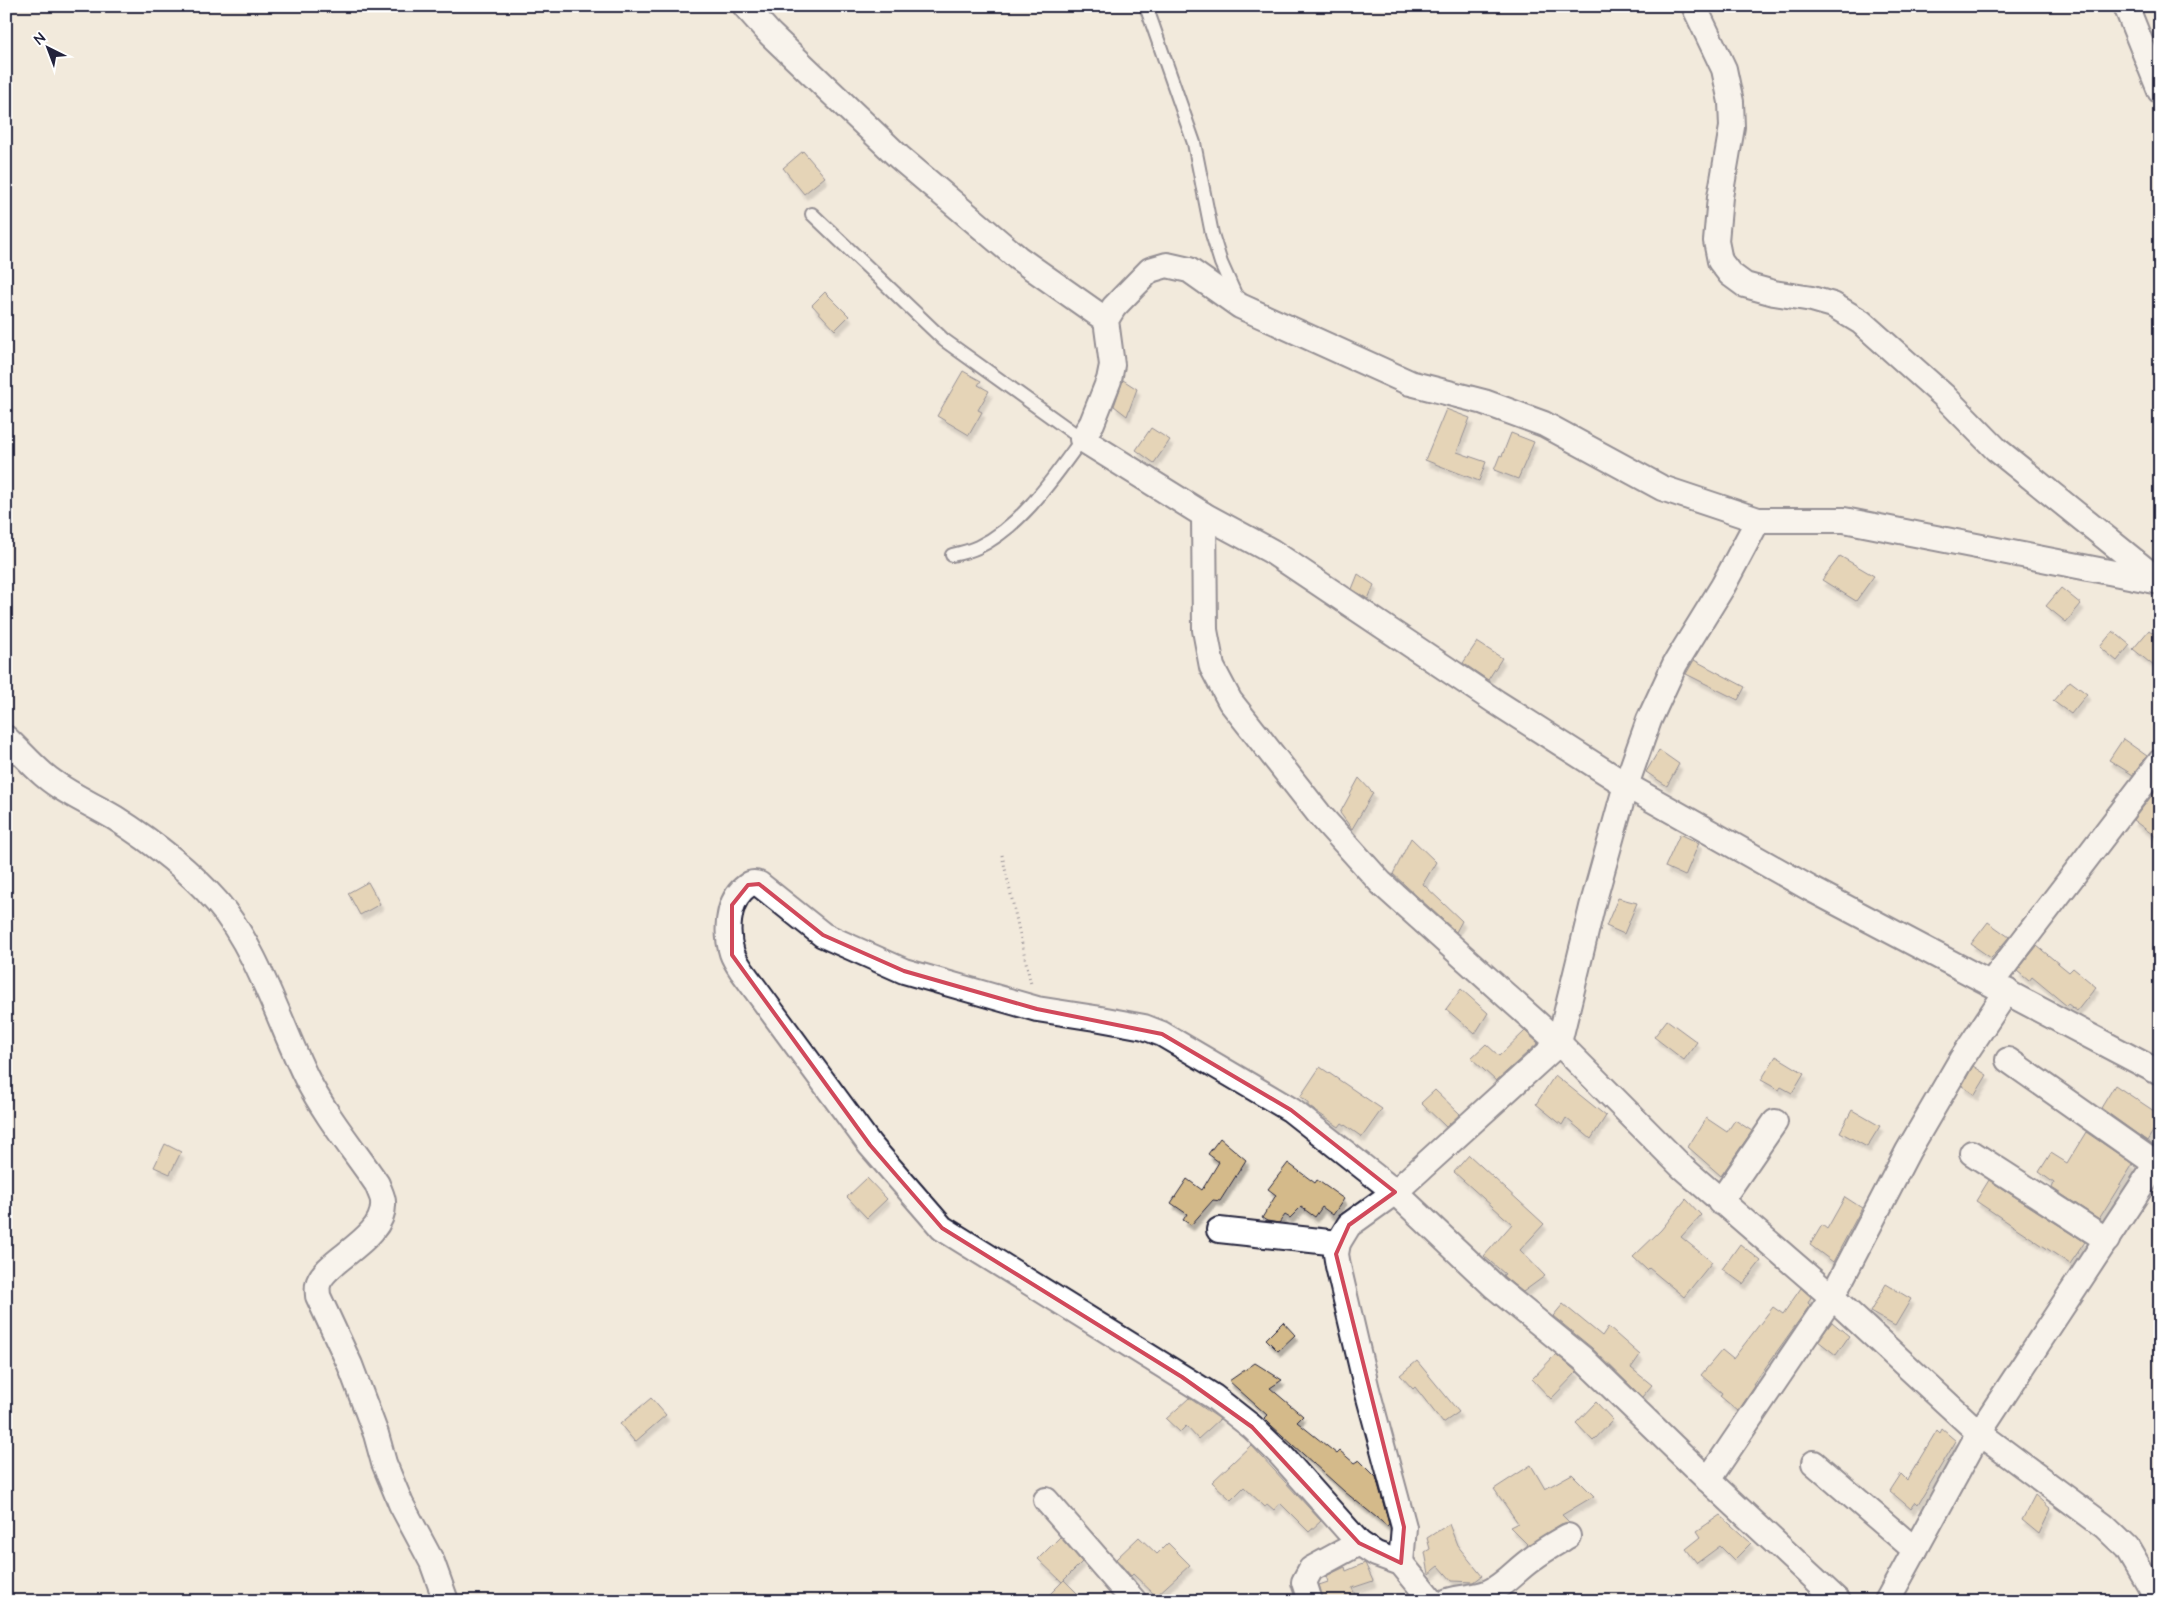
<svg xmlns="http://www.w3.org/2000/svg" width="2166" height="1607" viewBox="0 0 2166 1607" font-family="'Architects Daughter',sans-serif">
<defs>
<filter id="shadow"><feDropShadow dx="3" dy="5.5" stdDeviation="1" flood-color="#0004"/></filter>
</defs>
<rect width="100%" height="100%" fill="#f2eadc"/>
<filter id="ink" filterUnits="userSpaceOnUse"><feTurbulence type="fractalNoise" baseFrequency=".02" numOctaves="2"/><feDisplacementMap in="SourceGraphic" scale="10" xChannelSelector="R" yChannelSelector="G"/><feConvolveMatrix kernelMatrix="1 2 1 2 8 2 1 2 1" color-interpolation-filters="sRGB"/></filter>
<g filter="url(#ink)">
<g fill="#d4ba8a" stroke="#22223b" filter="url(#shadow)">
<path d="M803,151L825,177L804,194L783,168Z"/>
<path d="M825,292L849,316L835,330L812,305Z"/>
<path d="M963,371L981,381L978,385L989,391L978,410L982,412L969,435L937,416Z"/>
<path d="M1123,380L1137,389L1127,416L1114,406Z"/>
<path d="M1446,409L1470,418L1457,452L1486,462L1479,481L1425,460Z"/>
<path d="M1151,428L1170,440L1154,463L1136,450Z"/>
<path d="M1511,433L1534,442L1518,479L1494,470L1500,455L1502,456Z"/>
<path d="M1840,556L1874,576L1856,601L1822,580Z"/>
<path d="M1358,574L1374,585L1368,599L1352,589Z"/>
<path d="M2061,588L2081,604L2066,622L2046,606Z"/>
<path d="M2149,630L2160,638V671L2133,649Z"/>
<path d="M2113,631L2130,645L2117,661L2100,647Z"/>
<path d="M1477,642L1502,658L1488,680L1463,663Z"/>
<path d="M1694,660L1745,687L1738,700L1686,674Z"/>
<path d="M2070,681L2087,694L2071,714L2053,701Z"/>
<path d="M2123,739L2147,756L2133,775L2109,760Z"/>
<path d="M1659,750L1679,764L1667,786L1646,772Z"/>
<path d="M1359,778L1373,793L1352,829L1340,813Z"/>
<path d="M2160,785V840L2133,820Z"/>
<path d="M1680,834L1699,843L1685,876L1665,867Z"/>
<path d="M1411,838L1436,862L1423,884L1462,921L1456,932L1393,874Z"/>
<path d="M368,882L380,904L360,915L348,893Z"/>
<path d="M1618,898L1637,903L1624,934L1606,926Z"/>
<path d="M1988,922L2009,937L1991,958L1971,944Z"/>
<path d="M2037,946L2069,972L2073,968L2096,987L2077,1011L2068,1004L2067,1006L2032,977L2029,981L2017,971Z"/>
<path d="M1461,989L1488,1013L1475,1034L1446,1009Z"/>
<path d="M1667,1020L1697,1042L1684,1060L1654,1037Z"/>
<path d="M1525,1031L1538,1043L1496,1081L1471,1058L1486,1044L1499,1056Z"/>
<path d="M1776,1056L1804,1073L1792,1093L1781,1087L1779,1090L1761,1080Z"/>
<path d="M1973,1066L1987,1075L1975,1095L1962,1086Z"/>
<path d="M1320,1067L1382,1109L1362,1137L1342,1123L1339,1127L1308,1106V1102L1300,1097Z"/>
<path d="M1555,1075L1606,1116L1591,1139L1566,1118L1562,1125L1536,1104Z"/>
<path d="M2115,1085L2160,1115V1120L2147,1141L2101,1108Z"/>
<path d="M1435,1090L1460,1114L1446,1127L1421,1103Z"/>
<path d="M1852,1110L1880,1126L1867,1147L1840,1132Z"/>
<path d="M1706,1118L1727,1132L1735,1120L1752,1131L1721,1176L1688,1147Z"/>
<path d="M2086,1132L2133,1164L2099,1219L2052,1188L2054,1183L2039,1172L2051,1153L2067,1163Z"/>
<path d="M1220,1138L1246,1160L1220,1201L1213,1200L1191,1225L1183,1220L1187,1214L1171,1203L1187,1179L1202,1190L1219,1162L1208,1154Z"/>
<path d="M165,1144L181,1152L170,1174L154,1167Z"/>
<path d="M1469,1155L1544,1224L1520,1250L1545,1276L1523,1292L1504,1277L1503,1275L1505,1274L1484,1256L1512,1224L1454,1172Z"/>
<path d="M1288,1163L1315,1183L1317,1180L1344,1199L1333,1215L1322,1207L1315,1217L1301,1207L1290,1218L1285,1215L1279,1223L1267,1221L1262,1218L1276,1195L1268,1189Z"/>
<path d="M867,1178L887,1199L867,1218L847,1197Z"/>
<path d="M1989,1180L2085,1242L2070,1264L1976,1201Z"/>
<path d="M1845,1197L1862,1208L1833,1262L1810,1245L1822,1225L1827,1229Z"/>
<path d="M1686,1199L1701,1215L1681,1237L1712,1262L1684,1297L1649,1268L1647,1270L1633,1257L1661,1230Z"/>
<path d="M1740,1244L1761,1261L1743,1284L1722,1269Z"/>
<path d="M1886,1284L1911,1299L1895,1326L1870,1312Z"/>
<path d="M1801,1288L1811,1297L1808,1303L1810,1305L1753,1385L1755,1386L1738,1411L1720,1396L1722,1393L1701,1375L1722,1350L1733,1359L1773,1307L1783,1314Z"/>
<path d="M1563,1304L1602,1336L1608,1327L1640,1355L1631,1368L1652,1385L1642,1397L1592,1348L1553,1316Z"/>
<path d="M1283,1322L1295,1335L1278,1351L1266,1339Z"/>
<path d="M1832,1322L1849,1336L1836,1355L1818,1341Z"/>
<path d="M1556,1354L1577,1372L1551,1399L1532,1379Z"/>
<path d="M1417,1361L1459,1412L1443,1423L1415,1387L1413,1389L1400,1375Z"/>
<path d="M1255,1363L1282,1380L1270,1388L1303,1416L1297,1422L1337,1454L1340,1451L1354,1463L1359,1460L1376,1477L1389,1524L1387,1526L1345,1492L1272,1426L1264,1418L1267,1415L1229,1381Z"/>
<path d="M651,1398L666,1415L635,1442L620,1424Z"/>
<path d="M1189,1398L1220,1419L1198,1439L1186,1426L1180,1432L1166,1419Z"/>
<path d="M1596,1402L1613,1420L1593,1441L1576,1423Z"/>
<path d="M1942,1429L1956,1441L1918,1504L1916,1502L1911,1509L1890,1491L1901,1474L1907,1480L1937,1430L1940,1433Z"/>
<path d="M1251,1445L1321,1521L1309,1532L1280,1503L1274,1510L1267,1504L1265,1507L1244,1487L1231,1500L1212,1482Z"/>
<path d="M1531,1465L1545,1489L1572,1474L1594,1496L1562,1515L1569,1522L1561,1524L1528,1545L1510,1527L1518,1523L1494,1489Z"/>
<path d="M2035,1495L2051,1509L2039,1534L2022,1520Z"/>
<path d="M1720,1515L1751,1543L1734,1560L1720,1546L1697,1563L1686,1549L1701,1537L1697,1531Z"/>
<path d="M1449,1524L1457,1545L1482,1576L1474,1582L1452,1581L1439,1566L1429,1574L1425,1552L1430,1549L1427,1538Z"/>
<path d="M1060,1537L1082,1562L1062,1582L1038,1559Z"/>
<path d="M1139,1537L1157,1554L1168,1543L1190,1565L1156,1596L1133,1574L1131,1576L1116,1559Z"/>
<path d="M1365,1563L1373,1581L1352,1588L1358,1601H1323L1319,1585L1328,1582L1326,1576L1345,1567L1346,1571Z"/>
<path d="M1064,1580L1085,1601H1043Z"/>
<path d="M1294,1595L1296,1601H1282V1599Z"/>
</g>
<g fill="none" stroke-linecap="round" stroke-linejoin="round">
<defs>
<g id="service">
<path d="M1146,6L1194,143L1212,234L1221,263L1238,301"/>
<path d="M812,214L944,340L1082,439C1054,477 1022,526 978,547C970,551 961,553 952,555"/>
</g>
<g id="minor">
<path d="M745,6L770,34L899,157L1018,258L1106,320"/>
<path d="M1694,6L1724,69L1731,102L1732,127L1720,197L1716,241L1720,261L1730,274L1745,285L1774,293L1812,299L1833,305L1861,322L1944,396L1996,449L2158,580"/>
<path d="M2126,6L2160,91"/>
<path d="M1204,515L1205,630L1212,667L1230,701L1319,814L1381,883L1559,1043L1683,1168L1832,1297L1979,1433L2104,1526L2127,1548L2158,1601"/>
<path d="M2160,582L1844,520H1758L1662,488L1544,424L1484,402L1410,383L1240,306L1189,270L1167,265L1150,270L1114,307L1106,320L1112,365L1109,380L1092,423L1082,439L1204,515L1271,551L1496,702L1626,785L1811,889L2160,1073"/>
<path d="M6,738C19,750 31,764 44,775C65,793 92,804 115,818C153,842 188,869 217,902C257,948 279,1022 306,1077C325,1115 353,1149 377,1184C379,1190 383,1197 383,1202C386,1240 323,1260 318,1285C317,1288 318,1293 318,1296L350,1365L376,1434L384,1463L401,1504L432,1562L446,1601"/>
<path d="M1991,983L2160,762"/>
<path d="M2008,1060L2156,1164"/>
<path d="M1972,1153L2107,1240"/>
<path d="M1720,1202L1775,1122"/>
<path d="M1219,1230L1338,1243"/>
<path d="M1814,1463L1915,1550"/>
<path d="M1708,1480L1832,1297L1908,1151L1961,1060L2007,991"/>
<path d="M1046,1500L1134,1601"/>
<path d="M1401,1563L1404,1527L1367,1390L1338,1266L1336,1254L1338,1243L1349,1225L1395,1192L1559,1043L1592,907L1626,785L1649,720L1675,664L1723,586L1758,520"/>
<path d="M1310,1601L1304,1582L1311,1569L1359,1543"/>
<path d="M1432,1601L1401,1563L1376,1554L1359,1543L1280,1454L1252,1427L1214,1397L942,1228L870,1145L742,971C738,965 734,959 732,953C726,934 727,905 742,890C748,885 751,881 759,884L823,935L904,971L1037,1009L1095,1018L1144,1027L1162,1034L1291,1110L1395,1192L1495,1287L1582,1358L1708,1480L1838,1601"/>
<path d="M1448,1601C1462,1596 1476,1598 1489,1592C1506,1584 1517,1569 1532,1559C1543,1550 1556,1543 1568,1536"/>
<path d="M1887,1601L1979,1433L2160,1158"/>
</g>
</defs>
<use href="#service" stroke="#22223b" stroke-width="16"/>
<use href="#minor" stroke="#22223b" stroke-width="28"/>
<path stroke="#22223b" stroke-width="3" stroke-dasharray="1 4" stroke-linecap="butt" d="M1002,855L1031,984"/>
<use href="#service" stroke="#fff" stroke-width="12"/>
<use href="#minor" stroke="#fff" stroke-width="24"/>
</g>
</g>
<path d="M0 0H2166V1607H0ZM759,884L823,935L904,971L1037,1009L1162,1034L1291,1110L1395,1192L1349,1225L1336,1254L1404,1527L1401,1563L1359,1543L1252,1427L1182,1377L942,1228L870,1145L732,955V905L748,885Z" fill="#f2eadc" fill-opacity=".55" fill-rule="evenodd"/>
<path fill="none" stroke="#d1495b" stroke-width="4" stroke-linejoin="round" d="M759,884L823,935L904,971L1037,1009L1162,1034L1291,1110L1395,1192L1349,1225L1336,1254L1404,1527L1401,1563L1359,1543L1252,1427L1182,1377L942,1228L870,1145L732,955V905L748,885Z"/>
<rect width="2166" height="1607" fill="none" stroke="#fff" stroke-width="25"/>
<rect x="12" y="12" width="2141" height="1582" fill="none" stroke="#22223b" stroke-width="2" filter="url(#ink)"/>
<g transform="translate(48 48) rotate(318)" stroke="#ffffff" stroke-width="4" paint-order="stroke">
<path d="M0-4L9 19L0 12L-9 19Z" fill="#22223b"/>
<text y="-8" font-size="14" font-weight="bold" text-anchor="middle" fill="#22223b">N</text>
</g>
</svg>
